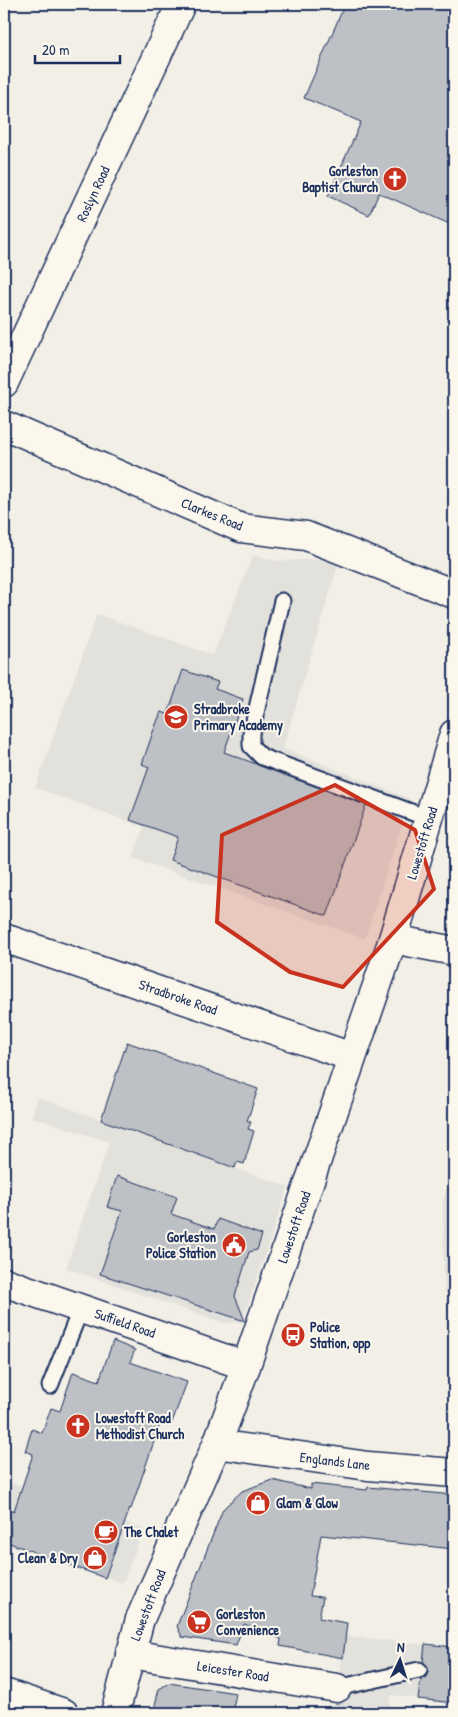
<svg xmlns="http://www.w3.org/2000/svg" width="458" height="1717" viewBox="0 0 458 1717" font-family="'Patrick Hand',sans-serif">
<rect width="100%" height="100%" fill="#f2efe6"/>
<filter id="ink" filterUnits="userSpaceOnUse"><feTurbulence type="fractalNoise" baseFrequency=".02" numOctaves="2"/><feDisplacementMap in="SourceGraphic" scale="10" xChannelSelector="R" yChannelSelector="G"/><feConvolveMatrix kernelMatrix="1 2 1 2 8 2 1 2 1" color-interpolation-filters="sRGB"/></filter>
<g filter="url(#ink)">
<g fill="#e2e1dc">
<path d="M253,555L279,561L319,559L338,565L283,748L410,799L365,939L133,858L144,827L35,788L97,614L213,655Z"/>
<path d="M38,1097L288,1187L242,1322L224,1323L66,1268L109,1142L32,1117Z"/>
<path d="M454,1166V1312L444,1290L443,1199Z"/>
<path d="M4,1480L144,1529L123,1583L4,1541Z"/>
<path d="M346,1636L454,1648V1703L391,1695L388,1713H333Z"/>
</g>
<g fill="#bdc0c4" stroke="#1b2f5e">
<path d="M345,4H454V226L379,193L369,215L328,196L361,122L304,98Z"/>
<path d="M183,670L218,682L215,689L243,699L224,752L366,805L327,916L170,860L178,837L130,820L149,767L142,764L153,732L161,712L168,714Z"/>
<path d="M127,1042L258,1089L247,1121L251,1122L248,1129L254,1131L244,1164L237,1162L235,1168L101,1120Z"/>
<path d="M117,1176L177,1197L171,1214L214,1229L218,1219L262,1235L257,1250L249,1252L235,1296L245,1321L100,1274L122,1211L107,1207Z"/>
<path d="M113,1341L135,1350L130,1362L187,1382L171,1425L161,1421L131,1509L130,1508L105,1578L4,1541V1507L14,1511L33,1454L25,1451L32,1429L42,1433L51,1408L60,1411L73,1372L99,1381Z"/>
<path d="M272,1480L311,1489V1484L367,1490L368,1487L454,1495V1549L321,1535L310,1596L323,1597L319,1618L347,1623L343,1658L280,1646L281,1639L244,1624L236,1645L182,1637L177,1626L223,1509L242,1491Z"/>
<path d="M425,1644L454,1647V1703L418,1699L421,1679L426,1677L428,1672V1668L423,1662Z"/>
<path d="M169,1683L236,1693L232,1713H153L159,1689Z"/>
</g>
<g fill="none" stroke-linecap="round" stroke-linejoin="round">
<defs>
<g id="service">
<path d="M282,601L251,734V746L262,757L430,819"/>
<path d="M50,1386L81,1308"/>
<path d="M337,1688L419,1670"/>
</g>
<g id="minor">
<path d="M4,383L181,4"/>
<path d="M4,425L241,528L306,536L454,594"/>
<path d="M4,938L352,1057"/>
<path d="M393,939L454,951"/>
<path d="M4,1282L246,1366"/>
<path d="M217,1444L368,1466L454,1473"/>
<path d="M130,1654L337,1688"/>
<path d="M4,1693L64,1713"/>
</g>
<path id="tertiary" d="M115,1713L140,1619L217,1444L246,1366L393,939L454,734"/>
</defs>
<use href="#service" stroke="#1b2f5e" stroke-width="19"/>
<use href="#minor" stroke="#1b2f5e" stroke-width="31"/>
<use href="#tertiary" stroke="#1b2f5e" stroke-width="31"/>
<use href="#service" stroke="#fbf7ec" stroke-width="15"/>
<use href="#minor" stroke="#fbf7ec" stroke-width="28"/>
<use href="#tertiary" stroke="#fbf7ec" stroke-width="28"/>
</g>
</g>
<path fill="#c8321e" fill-opacity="0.2" stroke="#c8321e" stroke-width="4" stroke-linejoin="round" d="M335,785L415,830L434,889L343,987L290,972L217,922L222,835Z"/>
<defs>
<symbol id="church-disc" viewBox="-11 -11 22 22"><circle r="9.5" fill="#c8321e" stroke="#fbf7ec"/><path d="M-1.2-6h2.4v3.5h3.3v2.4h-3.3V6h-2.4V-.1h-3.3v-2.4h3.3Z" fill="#fff"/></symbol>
<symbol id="school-disc" viewBox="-11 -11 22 22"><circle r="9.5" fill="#c8321e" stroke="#fbf7ec"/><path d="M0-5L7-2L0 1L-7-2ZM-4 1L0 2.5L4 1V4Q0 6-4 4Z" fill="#fff"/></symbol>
<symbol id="civic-disc" viewBox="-11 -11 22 22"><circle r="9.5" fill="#c8321e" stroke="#fbf7ec"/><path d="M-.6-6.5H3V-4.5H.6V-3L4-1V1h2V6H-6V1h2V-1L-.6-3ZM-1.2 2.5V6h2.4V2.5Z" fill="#fff"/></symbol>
<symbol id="bus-disc" viewBox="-11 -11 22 22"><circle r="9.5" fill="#c8321e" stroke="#fbf7ec"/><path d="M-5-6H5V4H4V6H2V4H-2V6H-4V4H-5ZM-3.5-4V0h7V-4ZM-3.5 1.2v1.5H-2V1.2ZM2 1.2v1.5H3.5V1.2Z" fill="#fff"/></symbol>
<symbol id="shop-disc" viewBox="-11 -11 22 22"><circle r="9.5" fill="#c8321e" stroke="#fbf7ec"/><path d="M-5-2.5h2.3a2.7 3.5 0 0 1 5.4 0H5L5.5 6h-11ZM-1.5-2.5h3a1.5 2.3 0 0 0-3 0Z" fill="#fff"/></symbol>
<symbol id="cafe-disc" viewBox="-11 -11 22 22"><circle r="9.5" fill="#c8321e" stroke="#fbf7ec"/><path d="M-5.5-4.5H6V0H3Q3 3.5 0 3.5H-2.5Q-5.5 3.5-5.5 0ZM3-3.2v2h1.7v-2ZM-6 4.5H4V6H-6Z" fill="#fff"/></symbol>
<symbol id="supermarket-disc" viewBox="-11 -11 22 22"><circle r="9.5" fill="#c8321e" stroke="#fbf7ec"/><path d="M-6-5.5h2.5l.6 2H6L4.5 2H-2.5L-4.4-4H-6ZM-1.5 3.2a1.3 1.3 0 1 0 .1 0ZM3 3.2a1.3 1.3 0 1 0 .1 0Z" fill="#fff"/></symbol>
</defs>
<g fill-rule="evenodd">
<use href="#church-disc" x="381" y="165" width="28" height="28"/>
<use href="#school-disc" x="162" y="703" width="28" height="28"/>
<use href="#civic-disc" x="220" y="1231" width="28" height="28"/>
<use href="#bus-disc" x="279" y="1321" width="28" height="28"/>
<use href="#church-disc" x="64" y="1412" width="28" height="28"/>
<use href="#shop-disc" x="244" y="1489" width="28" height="28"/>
<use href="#cafe-disc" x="92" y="1518" width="28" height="28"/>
<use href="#shop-disc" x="81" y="1544" width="28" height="28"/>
<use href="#supermarket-disc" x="185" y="1608" width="28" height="28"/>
</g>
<g text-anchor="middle" stroke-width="4" stroke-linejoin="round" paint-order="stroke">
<g font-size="14" font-weight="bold" fill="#1b2f5e" stroke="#fbf7ec" text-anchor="start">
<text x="378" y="176" text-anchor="end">Gorleston<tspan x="378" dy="16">Baptist Church</tspan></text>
<text x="194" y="714">Stradbroke<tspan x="194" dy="16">Primary Academy</tspan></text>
<text x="216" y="1242" text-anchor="end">Gorleston<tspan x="216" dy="16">Police Station</tspan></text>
<text x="310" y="1332">Police<tspan x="310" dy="16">Station, opp</tspan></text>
<text x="96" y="1423">Lowestoft Road<tspan x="96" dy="16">Methodist Church</tspan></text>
<text x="276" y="1508">Glam &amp; Glow</text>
<text x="124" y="1537">The Chalet</text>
<text x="78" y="1563" text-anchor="end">Clean &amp; Dry</text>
<text x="216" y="1619">Gorleston<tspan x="216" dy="16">Convenience</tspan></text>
</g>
<g font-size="14" fill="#1b2f5e" stroke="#fbf7ec">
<text transform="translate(93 194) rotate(-65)" y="5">Roslyn Road</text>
<text transform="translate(212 514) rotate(22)" y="5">Clarkes Road</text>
<text transform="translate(422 843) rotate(-73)" y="5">Lowestoft Road</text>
<text transform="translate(178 997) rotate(19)" y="5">Stradbroke Road</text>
<text transform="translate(294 1227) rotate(-71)" y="5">Lowestoft Road</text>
<text transform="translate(125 1323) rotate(19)" y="5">Suffield Road</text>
<text transform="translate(335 1461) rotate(7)" y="5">Englands Lane</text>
<text transform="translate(148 1605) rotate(-69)" y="5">Lowestoft Road</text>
<text transform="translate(233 1671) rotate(9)" y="5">Leicester Road</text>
</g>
</g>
<rect width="458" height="1717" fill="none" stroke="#fbf7ec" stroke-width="20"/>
<rect x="10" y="10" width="438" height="1697" fill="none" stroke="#1b2f5e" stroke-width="2" filter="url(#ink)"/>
<g transform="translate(400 1660) rotate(4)" stroke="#fbf7ec" stroke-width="4" paint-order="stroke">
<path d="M0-4L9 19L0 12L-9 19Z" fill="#1b2f5e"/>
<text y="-8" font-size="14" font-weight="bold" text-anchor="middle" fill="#1b2f5e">N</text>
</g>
<path d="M35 55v8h85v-8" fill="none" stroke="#1b2f5e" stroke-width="2.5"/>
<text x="42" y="55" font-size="15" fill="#1b2f5e" stroke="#fbf7ec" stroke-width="4" paint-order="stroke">20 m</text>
</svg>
